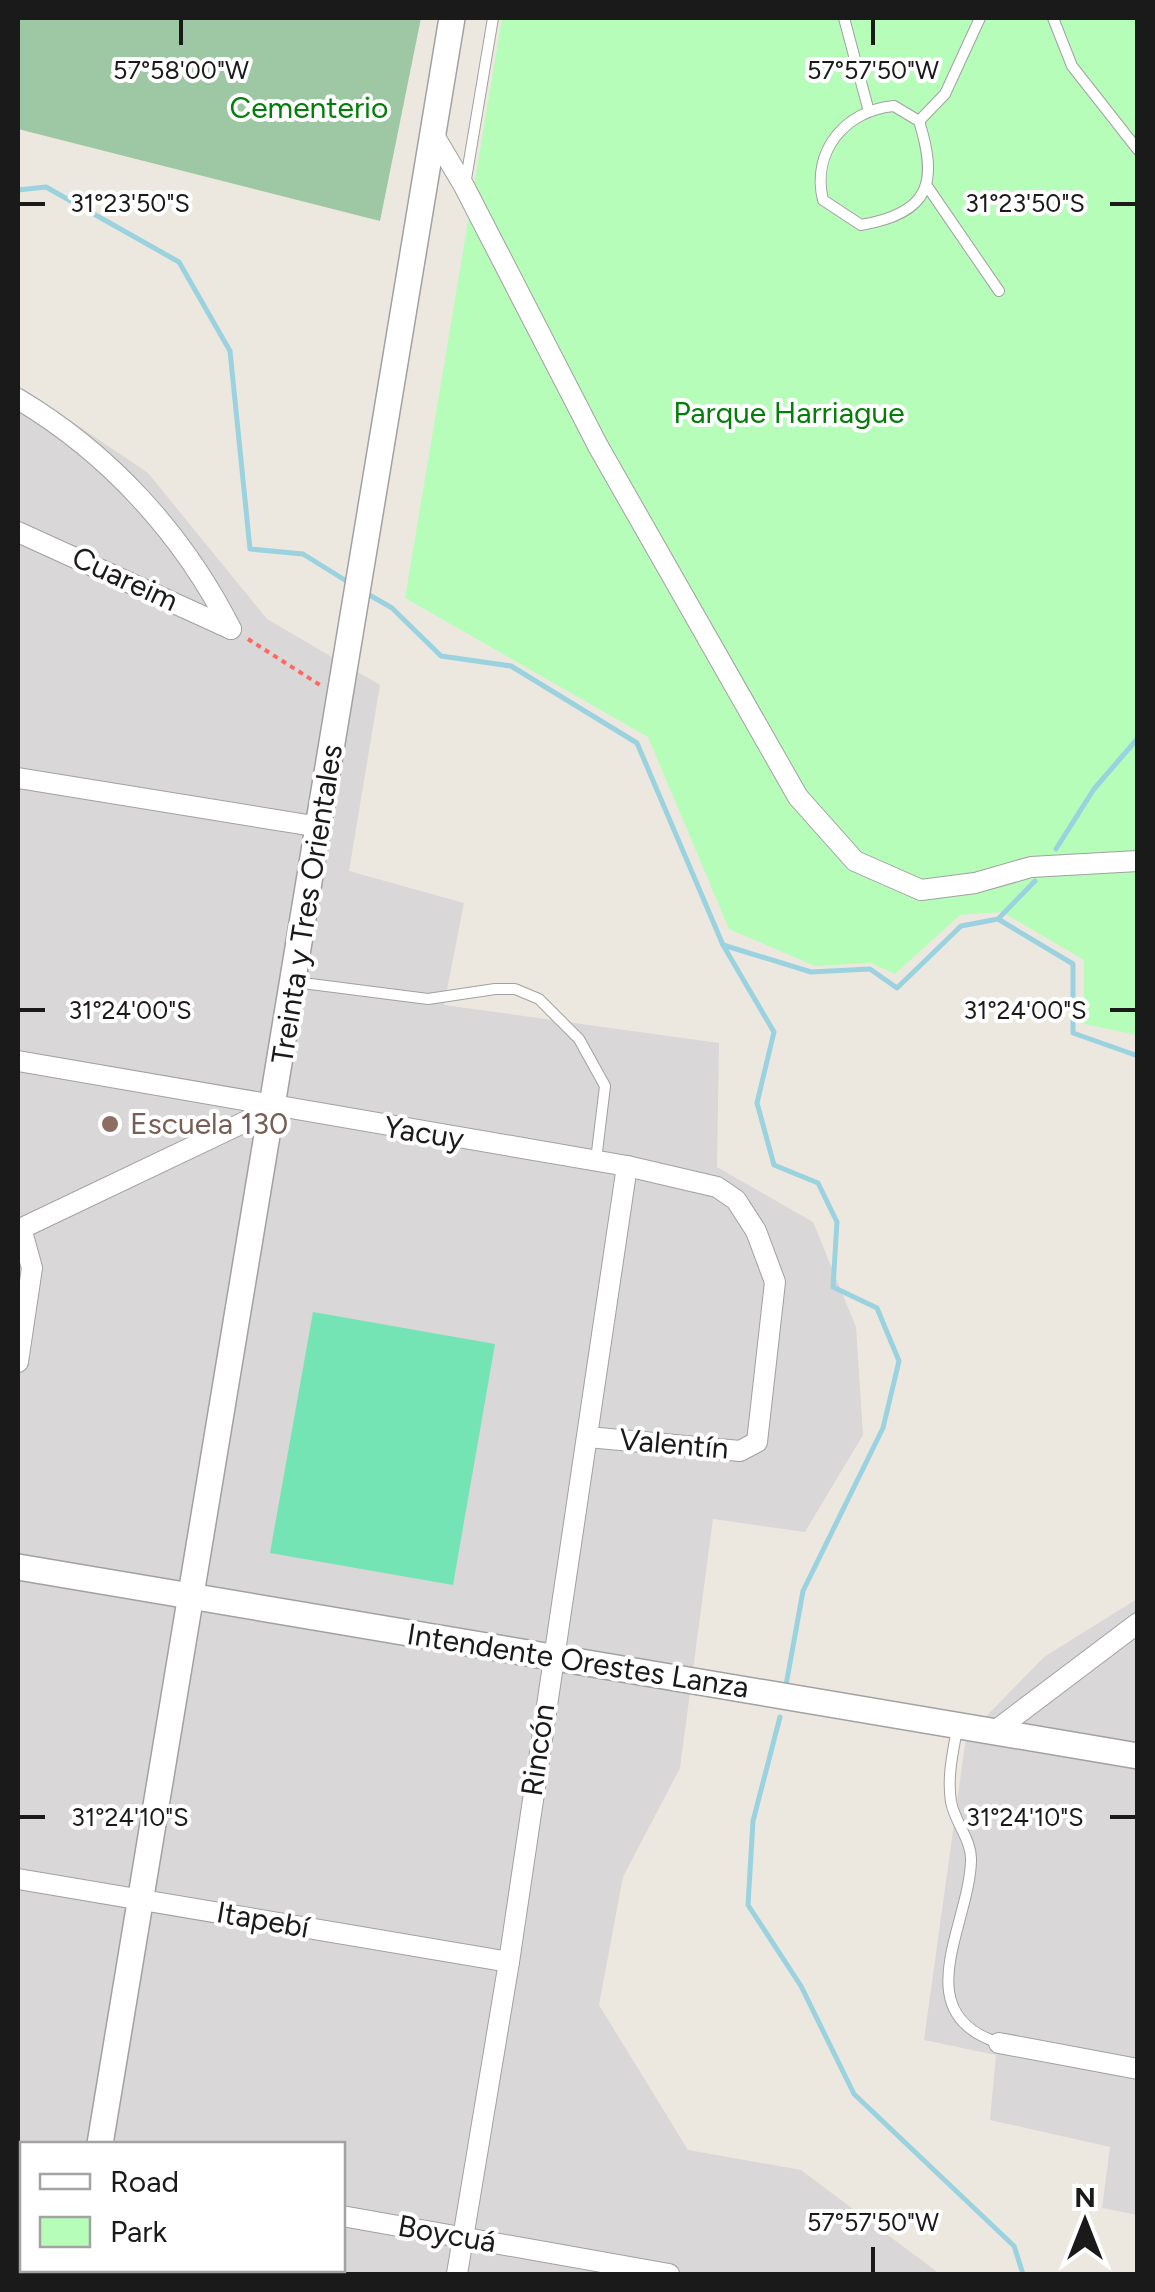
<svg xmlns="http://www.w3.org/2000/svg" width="1155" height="2292" viewBox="0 0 1155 2292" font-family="Figtree,sans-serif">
<rect width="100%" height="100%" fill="#ede8df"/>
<g fill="#d9d7d7" fill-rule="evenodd">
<path d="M18,385L148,473L267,619L380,685L349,871L464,903L444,1005L719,1043L717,1167L813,1222L856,1327L863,1435L805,1532L713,1519L680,1768L623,1877L599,2005L688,2150L801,2170L940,2274H18ZM22,2144H342V2270H22Z"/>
<path d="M1137,1599V2215L1102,2208L1110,2147L990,2120L996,2055L924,2040L966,1737L1044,1657Z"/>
</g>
<path fill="#9ec8a3" d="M18,18H421L380,221L18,129Z"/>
<path fill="#b6fdb9" d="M502,18H1137V1035L1084,1024V960L1002,912L960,915L895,974L871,963L815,966L729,929L648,737L405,598Z"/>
<path fill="#75e4b5" d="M313,1312L495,1344L453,1585L270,1553Z"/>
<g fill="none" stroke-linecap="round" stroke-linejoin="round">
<g stroke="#9bd2df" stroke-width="5">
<path d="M18,190L46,187L179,262L230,351L250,549L303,554L348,582"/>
<path d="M366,593L392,608L441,656L511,666L637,743L723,945L811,972L870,969L897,988L961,926L998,919L1073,964V1033L1138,1056"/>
<path d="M1056,849L1094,789L1138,738"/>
<path d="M999,918L1035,881"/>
<path d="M723,945L774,1032L757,1103L774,1165L818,1183L837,1222L833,1287L877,1308L899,1361L883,1428L803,1591L786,1685"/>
<path d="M780,1717L753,1821L748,1905L801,1986L854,2094L1014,2246L1023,2274"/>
</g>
<defs>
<g id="service">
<path d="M844,18L868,108"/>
<path d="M1053,18L1072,66L1138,150"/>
<path d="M894,106L919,121C938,182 931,213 861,225L823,200C811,151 846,110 894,106Z"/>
<path d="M919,121L945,94L980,18"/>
<path d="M465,185L493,18"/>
<path d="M927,186L999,291"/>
<path d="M295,982L428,999L495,989H515L539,999L579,1039L605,1086L596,1160"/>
<path d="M958,1725C953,1750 947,1777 951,1802C955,1823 972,1840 971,1861C969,1926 906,2013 999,2043"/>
</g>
<g id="minor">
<path d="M435,137L464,186L598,446L798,797L855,861L921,890L975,883L1031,867L1138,861"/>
<path d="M18,399C109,453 183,534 231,629"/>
<path d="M18,532L231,629"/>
<path d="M18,778L320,827"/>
<path d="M18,1061L627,1166L717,1187L736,1200L756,1231L775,1282L757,1442L740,1451L588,1437"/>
<path d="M18,1230L274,1108"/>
<path d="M18,1362L32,1268L21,1228"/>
<path d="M995,1731L1138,1623"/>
<path d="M18,1879L509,1962"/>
<path d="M999,2043L1138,2069"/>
<path d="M18,2160L22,2161"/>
<path d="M342,2216L669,2274"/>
<path d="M457,2274L509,1962L627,1166"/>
</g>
<g id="tertiary">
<path d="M18,1567L1138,1756"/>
<path d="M100,2144L452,18"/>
<path d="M78,2274L79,2270"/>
</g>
</defs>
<use href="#service" stroke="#a1a1a1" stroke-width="12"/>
<use href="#minor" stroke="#a1a1a1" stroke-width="22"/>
<use href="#tertiary" stroke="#a1a1a1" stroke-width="28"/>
<path stroke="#ff685e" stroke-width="4" stroke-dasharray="5 5" stroke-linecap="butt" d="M248,639L320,685"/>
<use href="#service" stroke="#fff" stroke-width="10"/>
<use href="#minor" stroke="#fff" stroke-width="20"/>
<use href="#tertiary" stroke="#fff" stroke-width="25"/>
</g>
<path fill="none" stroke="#1a1a1a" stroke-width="4" d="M181,20V45M873,20V45M20,204H45M1110,204H1135M20,1010H45M1110,1010H1135M20,1817H45M1110,1817H1135M873,2247V2272"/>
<circle fill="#8d6e63" stroke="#fff" stroke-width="4" cx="110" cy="1124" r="10"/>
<g text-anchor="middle" stroke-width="8" stroke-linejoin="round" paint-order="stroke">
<g font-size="30" fill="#037e08" stroke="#fff">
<text x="309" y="118">Cementerio</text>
<text x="789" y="423">Parque Harriague</text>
</g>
<g font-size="30" fill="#1a1a1a" stroke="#fff">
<text transform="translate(125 579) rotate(25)" y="10">Cuareim</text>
<text transform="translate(307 904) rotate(-81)" y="10">Treinta y Tres Orientales</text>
<text transform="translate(424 1133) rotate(9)" y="10">Yacuy</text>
<text transform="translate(674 1444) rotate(5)" y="10">Valentín</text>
<text transform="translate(578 1661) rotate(9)" y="10">Intendente Orestes Lanza</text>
<text transform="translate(538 1750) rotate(-82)" y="10">Rincón</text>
<text transform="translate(263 1920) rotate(10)" y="10">Itapebí</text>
<text transform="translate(447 2234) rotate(10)" y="10">Boycuá</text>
</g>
<g font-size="30" fill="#785e54" stroke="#fff" text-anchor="start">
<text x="130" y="1134">Escuela 130</text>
</g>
</g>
<g font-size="25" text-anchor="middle" fill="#1a1a1a" stroke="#fff" stroke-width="8" stroke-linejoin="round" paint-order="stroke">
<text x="181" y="79">57°58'00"W</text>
<text x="873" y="79">57°57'50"W</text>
<text x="130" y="212">31°23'50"S</text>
<text x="1025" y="212">31°23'50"S</text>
<text x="130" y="1019">31°24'00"S</text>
<text x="1025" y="1019">31°24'00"S</text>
<text x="130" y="1826">31°24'10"S</text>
<text x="1025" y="1826">31°24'10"S</text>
<text x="873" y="2231">57°57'50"W</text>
</g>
<rect width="1155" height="2292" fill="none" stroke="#1a1a1a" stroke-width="40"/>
<rect x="20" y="2142" width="325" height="130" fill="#ffffff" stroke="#a3a3a3" stroke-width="2.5"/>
<rect x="40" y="2174" width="50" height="15" fill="#ffffff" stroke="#a3a3a3" stroke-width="2.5"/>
<text x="110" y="2192" font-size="30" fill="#1a1a1a">Road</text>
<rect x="40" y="2217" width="50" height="30" fill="#b6fdb9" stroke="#a3a3a3" stroke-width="2.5"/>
<text x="110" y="2242" font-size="30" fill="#1a1a1a">Park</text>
<g transform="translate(1085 2222)" stroke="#ffffff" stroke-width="8" paint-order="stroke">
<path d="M0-8L18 38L0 25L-18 38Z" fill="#1a1a1a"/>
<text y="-15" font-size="28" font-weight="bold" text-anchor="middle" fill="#1a1a1a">N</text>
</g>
</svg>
